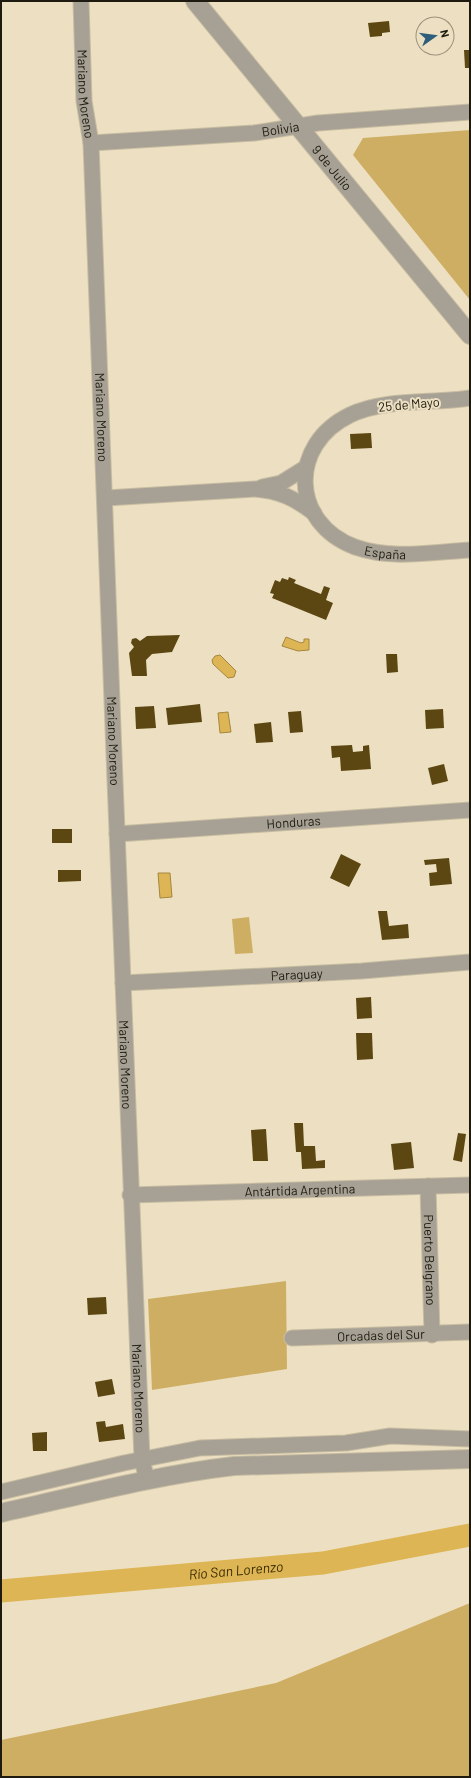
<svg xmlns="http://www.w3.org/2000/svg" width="471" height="1778" viewBox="0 0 471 1778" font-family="Barlow,sans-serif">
<rect width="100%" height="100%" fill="#ede0c2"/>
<g fill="#ceae63">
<path d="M470,130V300L353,155L363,138Z"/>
<path d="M249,917L253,953L235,954L232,919Z"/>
<path d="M286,1281L287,1369L152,1390L148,1299Z"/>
<path d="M470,1603V1777H1V1740L276,1683Z"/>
</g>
<g fill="#ddb554" stroke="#a4863f">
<path d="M286,637L301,643L304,642V639H309V650L298,651L282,646Z"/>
<path d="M220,655L236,671L234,677L228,678L213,664L212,660L215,656Z"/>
<path d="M228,712L231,732L220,733L218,713Z"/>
<path d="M158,873H170L172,897L160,898Z"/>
</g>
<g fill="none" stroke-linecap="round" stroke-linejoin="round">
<path stroke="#ddb554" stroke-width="23" id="s1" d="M1,1591L323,1563L470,1535"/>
</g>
<g fill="#5c4712">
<path d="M389,21L390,32L382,33V36L370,37L368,23Z"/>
<path d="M464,50H470V68H465Z"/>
<path d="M371,433L372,448L351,449L350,434Z"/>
<path d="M289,577L296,580L294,583L321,594L324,586L330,588L326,600L333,603L326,620L272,598L274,594L270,593L275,580L280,582L282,578L288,580Z"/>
<path d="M180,635L172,652L152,654L146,660L147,676H132L129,653L134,647L131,643L132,639L136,638L140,641L147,636Z"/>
<path d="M386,654H397L398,672L387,673Z"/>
<path d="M200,704L202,722L168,725L166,708Z"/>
<path d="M154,706L156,728L136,729L135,707Z"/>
<path d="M443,709L444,728L426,729L425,710Z"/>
<path d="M301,711L303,732L290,733L288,712Z"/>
<path d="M271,722L273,742L256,743L254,724Z"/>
<path d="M352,745L353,752L363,751V746L369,745L371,769L341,771L340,757L332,758L331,746Z"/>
<path d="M444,764L448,781L432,785L428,768Z"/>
<rect x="52" y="829" width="20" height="14"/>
<path d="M341,854L361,864L349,887L330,878Z"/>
<path d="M449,858L452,884L430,886L429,873L437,872L436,864L425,865L424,860Z"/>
<path d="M58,870H81V881L58,882Z"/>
<path d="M378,911H387L389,926L408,924L409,938L382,940Z"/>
<path d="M371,997L372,1018L357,1019L356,998Z"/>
<path d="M356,1033H372L373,1059L357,1060Z"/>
<path d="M294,1123H303L304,1146H315L316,1161L325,1160V1168L302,1169L301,1152H296Z"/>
<path d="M266,1129L268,1161H253L251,1130Z"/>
<path d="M458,1133L466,1134L462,1162L453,1160Z"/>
<path d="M411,1142L414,1168L394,1170L391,1144Z"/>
<path d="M106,1297L107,1314L88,1315L87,1298Z"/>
<path d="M112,1379L115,1394L98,1397L95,1382Z"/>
<path d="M105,1421L106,1427L123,1424L125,1439L99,1442L96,1422Z"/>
<path d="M47,1432V1451H33L32,1433Z"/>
</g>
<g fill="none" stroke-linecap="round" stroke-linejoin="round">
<defs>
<g id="minor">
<path id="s2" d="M81,1L84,101L91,143C109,582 122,1020 142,1459L147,1481"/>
<path id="s3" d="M91,143L254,133L318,123L470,112"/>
<path id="s4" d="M470,398C432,404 385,398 350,415C288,445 291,523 355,547C392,560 432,552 470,550"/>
<path d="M262,487L281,483L305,468"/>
<path d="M106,498L255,489C280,491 294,498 314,513"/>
<path id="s5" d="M117,834L470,810"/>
<path id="s6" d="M123,983L362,971L470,962"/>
<path id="s7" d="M428,1186L432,1335"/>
<path id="s8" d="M130,1195L470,1185"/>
<path id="s9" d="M292,1338L470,1332"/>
<path d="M1,1492L124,1463L200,1448L346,1443L390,1436L470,1439"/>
</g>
<g id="tertiary">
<path id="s10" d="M195,1L470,335"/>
<path d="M1,1513C78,1496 156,1475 234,1466L470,1459"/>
</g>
</defs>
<use href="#minor" stroke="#c8bca2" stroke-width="17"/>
<use href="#tertiary" stroke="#c8bca2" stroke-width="20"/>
<use href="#minor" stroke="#a6a194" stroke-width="15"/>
<use href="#tertiary" stroke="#a6a194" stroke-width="18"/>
</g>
<g text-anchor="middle" stroke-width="4" stroke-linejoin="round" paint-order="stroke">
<g font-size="13" fill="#1e1a0f" stroke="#ede0c2">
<text dy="5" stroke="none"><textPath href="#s2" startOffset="93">Mariano Moreno</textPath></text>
<text dy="5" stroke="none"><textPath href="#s3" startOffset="190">Bolivia</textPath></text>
<text dy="5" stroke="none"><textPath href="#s10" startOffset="216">9 de Julio</textPath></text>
<text transform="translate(409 404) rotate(-5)" y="5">25 de Mayo</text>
<text dy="5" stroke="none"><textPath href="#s2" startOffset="417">Mariano Moreno</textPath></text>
<text dy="5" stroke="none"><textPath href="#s4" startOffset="325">España</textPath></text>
<text dy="5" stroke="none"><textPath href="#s2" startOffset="741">Mariano Moreno</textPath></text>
<text dy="5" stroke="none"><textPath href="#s5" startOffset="177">Honduras</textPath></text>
<text dy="5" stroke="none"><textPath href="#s6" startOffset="174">Paraguay</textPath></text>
<text dy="5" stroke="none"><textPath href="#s2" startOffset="1065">Mariano Moreno</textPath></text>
<text dy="5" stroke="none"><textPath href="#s8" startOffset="170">Antártida Argentina</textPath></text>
<text dy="5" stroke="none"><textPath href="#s7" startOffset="74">Puerto Belgrano</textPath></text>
<text dy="5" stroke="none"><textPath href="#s9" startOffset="89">Orcadas del Sur</textPath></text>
<text dy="5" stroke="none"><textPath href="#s2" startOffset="1389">Mariano Moreno</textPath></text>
</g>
<g font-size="14" font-style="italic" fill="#3a2b00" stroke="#ede0c2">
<text dy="5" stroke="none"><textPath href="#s1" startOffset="236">Río San Lorenzo</textPath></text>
</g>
</g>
<rect width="471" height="1778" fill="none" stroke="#1e1a0f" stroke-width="4"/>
<g transform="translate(435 36) rotate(76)"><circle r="19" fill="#ede0c2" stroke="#9a917a"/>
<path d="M0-3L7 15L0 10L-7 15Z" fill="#2d5f7c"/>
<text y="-6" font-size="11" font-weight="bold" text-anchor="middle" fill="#1e1a0f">N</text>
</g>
</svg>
